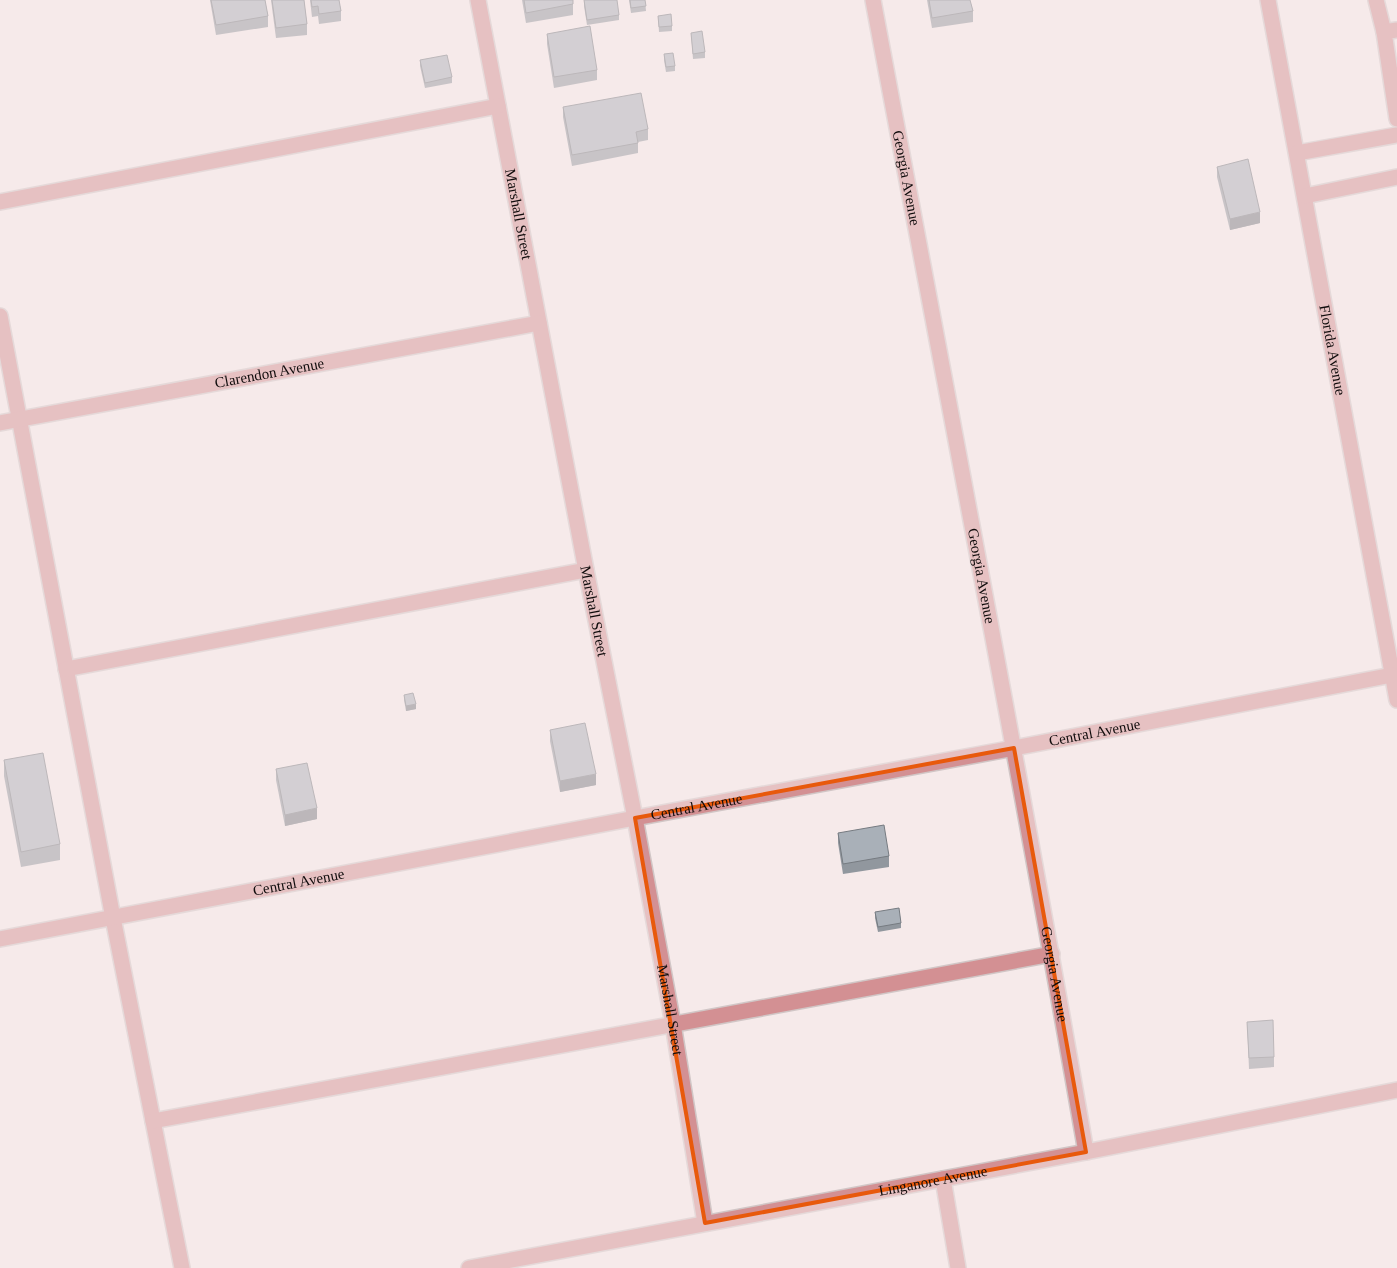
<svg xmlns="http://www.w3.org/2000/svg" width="1397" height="1268" viewBox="0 0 1397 1268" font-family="'Times New Roman',serif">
<rect width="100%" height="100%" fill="#f6eaea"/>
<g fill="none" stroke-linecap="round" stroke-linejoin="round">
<defs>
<g id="minor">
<path id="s1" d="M478,0L586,570L635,818L673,1024L705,1223"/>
<path id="s2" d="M873,0C945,384 1019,767 1086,1152"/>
<path id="s3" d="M1268,0L1397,700"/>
<path d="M1376,0L1384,32"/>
<path d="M1397,30L1384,32L1397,119"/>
<path d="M1297,153L1397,135"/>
<path d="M1305,196L1397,177"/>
<path d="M0,202L498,106"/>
<path d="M0,316L113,918L182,1268"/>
<path id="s4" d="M0,423L539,323"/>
<path d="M66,669L586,570"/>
<path id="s5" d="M0,939L635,818L1014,748L1392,675"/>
<path d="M153,1121L1052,954"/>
<path d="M943,1179L958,1268"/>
<path id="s6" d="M469,1268L1086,1152L1397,1090"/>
</g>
</defs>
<use href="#minor" stroke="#d1c6c6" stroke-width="18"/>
<use href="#minor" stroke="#d39093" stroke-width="15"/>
</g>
<g fill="#91979e">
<path d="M210,0H265L268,16V27L216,35Z"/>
<path d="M271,0H304L307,24V35L276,38Z"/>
<path d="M310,0H339L341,11V21L319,24L318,16L312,17Z"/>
<path d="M522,0H573V15L526,23Z"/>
<path d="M584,0L619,15V20L587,25L584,6Z"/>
<path d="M629,0H645L646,11L631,13Z"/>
<path d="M927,0H970L973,11V22L932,28Z"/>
<path d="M658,16L672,26V31L659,32Z"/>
<path d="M691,33L705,52V58L693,59Z"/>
<path d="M547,34L597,70V80L554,88L547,44Z"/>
<path d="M664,54L675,66V71L666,72L664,60Z"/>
<path d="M420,60L452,77V83L425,88L420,66Z"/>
<path d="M563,107L648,129V140L638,142V153L572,166L563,117Z"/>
<path d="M1217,167L1260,223L1230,230L1217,177Z"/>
<path d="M404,695L416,709L406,711L404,700Z"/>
<path d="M550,730L596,785L560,792L550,741Z"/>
<path d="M4,760L60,844V860L21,867L4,776Z"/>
<path d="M276,769L317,819L285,826L276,780Z"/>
<path d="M838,833L889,856V867L843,874L838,843Z"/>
<path d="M875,912L901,923V928L878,932L875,918Z"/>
<path d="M1247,1022L1274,1057V1067L1249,1069Z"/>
</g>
<g fill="#767b81">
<path d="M1260,212V223L1230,230V219Z"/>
<path d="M416,704V709L406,711V706Z"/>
<path d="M596,774V785L560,792V781Z"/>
<path d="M317,808V819L285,826V815Z"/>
</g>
<g fill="#a9b0b8" stroke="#767b81">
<path d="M211,0H265L268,16L216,25Z"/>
<path d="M272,0H304L307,24L276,28Z"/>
<path d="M311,0H339L341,11L319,14L318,6L312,7Z"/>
<path d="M524,0H573V4L526,13Z"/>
<path d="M584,0H617L619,15L587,20Z"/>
<path d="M630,0H645L646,6L631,8Z"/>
<path d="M929,0H970L973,11L932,18Z"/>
<path d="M671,14L672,26L659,27L658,16Z"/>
<path d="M590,26L597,70L554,77L547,34Z"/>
<path d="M702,31L705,52L693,54L691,33Z"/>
<path d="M673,53L675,66L666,67L664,54Z"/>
<path d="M447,55L452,77L425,83L420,60Z"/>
<path d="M641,93L648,129L636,132L638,143L572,155L563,107Z"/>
<path d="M1248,159L1260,212L1230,219L1217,167Z"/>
<path d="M413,693L416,704L406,706L404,695Z"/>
<path d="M585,723L596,774L560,781L550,730Z"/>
<path d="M43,753L60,844L21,852L4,760Z"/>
<path d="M307,763L317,808L285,815L276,769Z"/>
<path d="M884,825L889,856L843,864L838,833Z"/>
<path d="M899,908L901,923L878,927L875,912Z"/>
<path d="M1273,1020L1274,1057L1249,1058L1247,1022Z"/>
</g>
<path d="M0 0H1397V1268H0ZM1014,748L1086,1152L705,1223L635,818Z" fill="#f6eaea" fill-opacity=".55" fill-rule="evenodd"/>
<path fill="none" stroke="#e8590c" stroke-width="4" stroke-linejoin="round" d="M1014,748L1086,1152L705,1223L635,818Z"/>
<g text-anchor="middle" stroke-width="4" stroke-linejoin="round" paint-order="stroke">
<g font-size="15" fill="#100c0c" stroke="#fff">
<text dy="5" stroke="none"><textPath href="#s2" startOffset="181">Georgia Avenue</textPath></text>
<text dy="5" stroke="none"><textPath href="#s1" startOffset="218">Marshall Street</textPath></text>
<text dy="5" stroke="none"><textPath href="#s3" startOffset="356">Florida Avenue</textPath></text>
<text dy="5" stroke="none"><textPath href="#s4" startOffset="274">Clarendon Avenue</textPath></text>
<text dy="5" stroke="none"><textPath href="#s2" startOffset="586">Georgia Avenue</textPath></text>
<text dy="5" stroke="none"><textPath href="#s1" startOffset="622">Marshall Street</textPath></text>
<text dy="5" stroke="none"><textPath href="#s5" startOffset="1114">Central Avenue</textPath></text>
<text dy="5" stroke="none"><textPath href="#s5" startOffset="709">Central Avenue</textPath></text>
<text dy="5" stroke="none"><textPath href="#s5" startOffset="304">Central Avenue</textPath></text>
<text dy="5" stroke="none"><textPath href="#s2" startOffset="991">Georgia Avenue</textPath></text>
<text dy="5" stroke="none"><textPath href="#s1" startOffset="1028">Marshall Street</textPath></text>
<text dy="5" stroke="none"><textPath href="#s6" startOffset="472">Linganore Avenue</textPath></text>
</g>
</g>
</svg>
